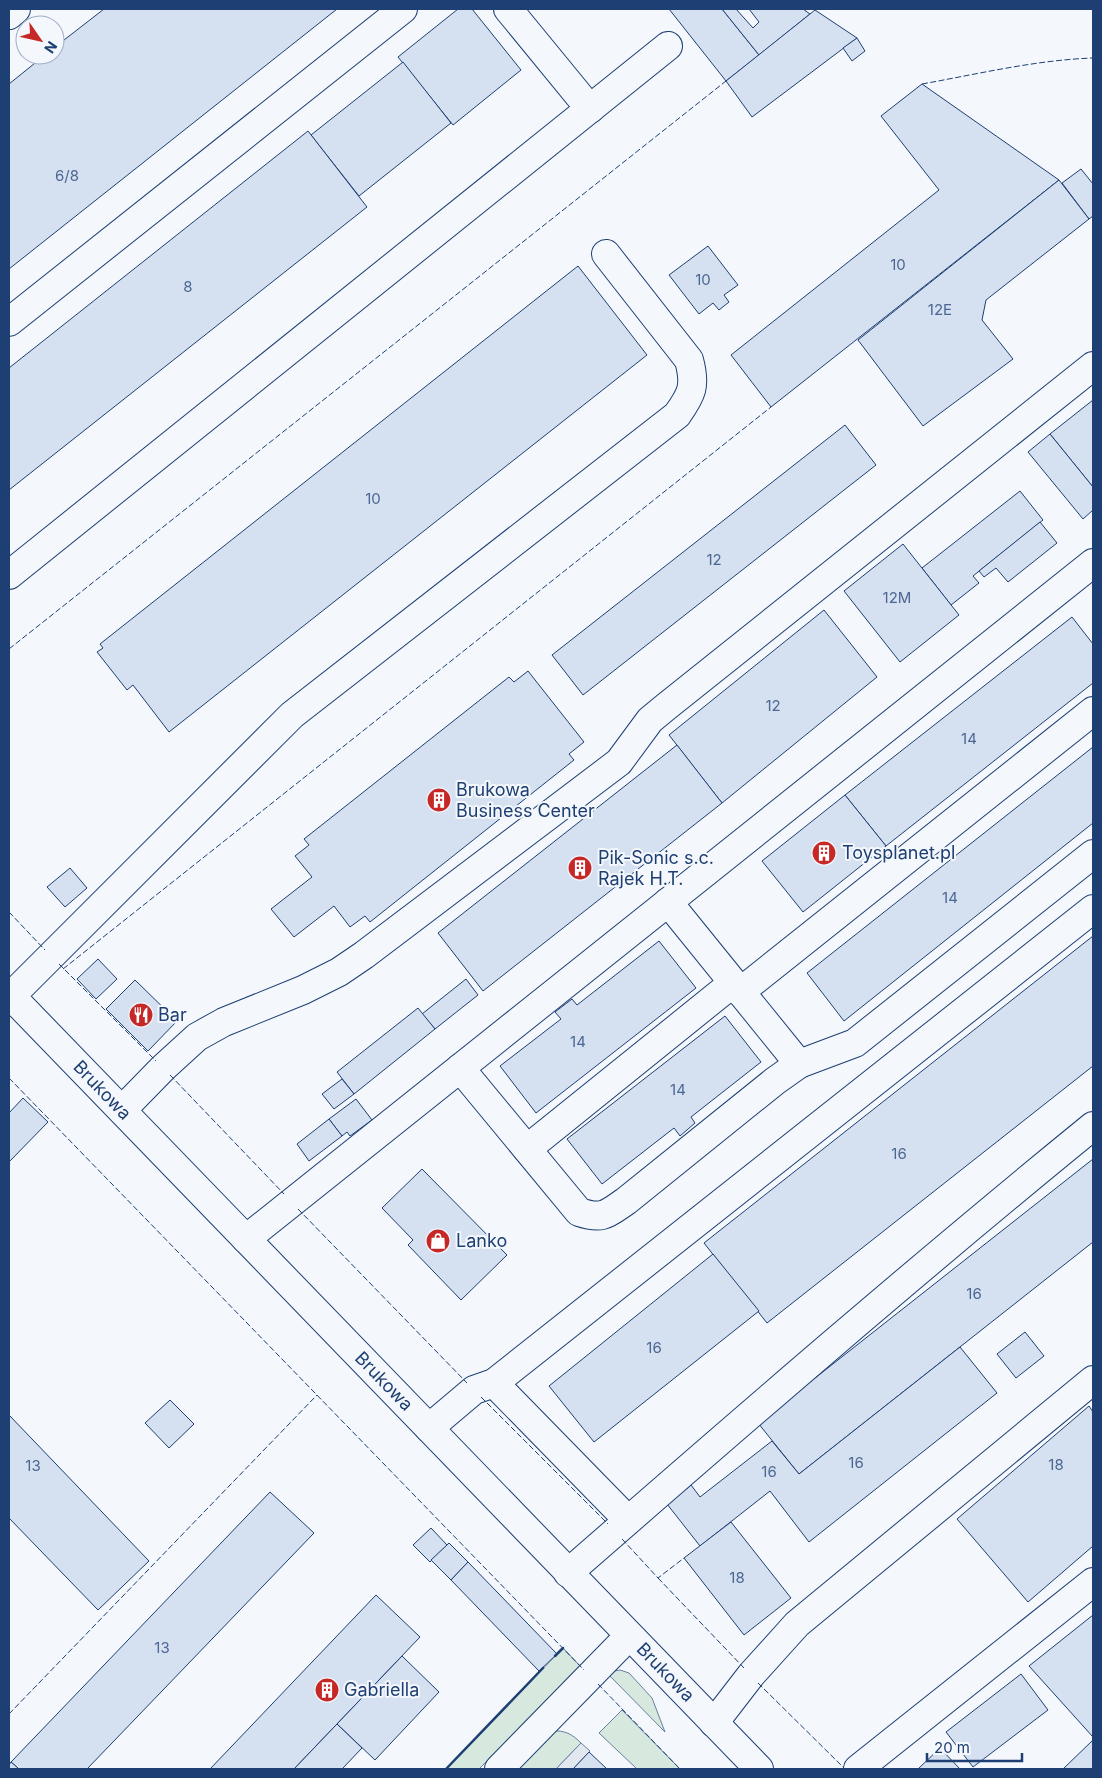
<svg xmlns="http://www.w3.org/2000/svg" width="1102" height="1778" viewBox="0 0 1102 1778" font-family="Inter,sans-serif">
<rect width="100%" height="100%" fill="#f4f7fb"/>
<g fill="#d7e8df" stroke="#687fa3">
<path d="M563,1648L583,1669L504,1750L489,1759L479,1769H446Z"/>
<path d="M620,1670L629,1673L652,1698L665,1732L608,1674L614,1671Z"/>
<path d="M622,1710L680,1769H637L599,1733Z"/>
<path d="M551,1731C565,1730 572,1734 581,1743L556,1769H515Z"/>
</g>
<path fill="#e3e8f0" stroke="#687fa3" d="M581,1743L590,1751L573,1769H556Z"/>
<g fill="#d5e0f0" stroke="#1d3f73">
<path d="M104,9H337L9,269V84L45,55H55V47Z"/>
<path d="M458,9H472L521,70L453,125L398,57Z"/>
<path d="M669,9H722L759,55L726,81Z"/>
<path d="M722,9H736L753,28L759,22L749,9H803L810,14L759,55Z"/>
<path d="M815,10L857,38L752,117L726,81Z"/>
<path d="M857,38L865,51L852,61L843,48Z"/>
<path d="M403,62L451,123L359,196L311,135Z"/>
<path d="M922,84L1059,180L771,407L731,355L939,190L881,116Z"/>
<path d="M308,131L367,207L9,490V368Z"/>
<path d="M1081,169L1093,184V216L1089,219L1062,183Z"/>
<path d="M1059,180L1089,219L986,300L982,320L1013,359L923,426L858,340Z"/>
<path d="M708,246L738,285L724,295L729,302L719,310L713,303L699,314L669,275Z"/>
<path d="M578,266L647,355L169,732L133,685L127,690L97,652L103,648L100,644Z"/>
<path d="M1093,400V487L1050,434Z"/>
<path d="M845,425L876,465L583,695L552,655Z"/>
<path d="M1050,434L1093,487V510L1083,519L1028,452Z"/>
<path d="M1020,491L1043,520L973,576L979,583L951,605L922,568Z"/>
<path d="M1040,522L1057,543L1008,582L996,568L984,577L979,571Z"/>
<path d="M903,544L959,615L900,662L844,591Z"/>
<path d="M824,610L877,677L722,803L669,735Z"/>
<path d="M1072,617L1093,644V683L886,846L845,795Z"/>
<path d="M528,671L584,742L569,754L574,760L370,922L365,916L350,927L334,906L294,937L271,909L312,877L295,856L309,845L304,839L509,677L514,682Z"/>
<path d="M677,745L722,803L483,991L438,933Z"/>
<path d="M1093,747V823L844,1021L807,973Z"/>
<path d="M845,795L886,846L803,912L762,861Z"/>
<path d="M70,868L87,888L65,907L47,887Z"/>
<path d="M1093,936V1066L767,1323L704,1243Z"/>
<path d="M659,941L696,988L536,1113L500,1066L561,1019L555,1012L572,999L577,1005Z"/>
<path d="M98,959L117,979L96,999L77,979Z"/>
<path d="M466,979L478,995L435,1029L422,1014Z"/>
<path d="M135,980L177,1021L148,1051L106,1009Z"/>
<path d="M418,1008L435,1029L354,1094L337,1072Z"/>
<path d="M725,1016L761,1062L691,1117L695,1123L680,1136L674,1128L602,1184L567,1139Z"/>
<path d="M342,1079L354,1094L334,1109L322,1094Z"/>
<path d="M23,1098L48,1122L9,1162V1113Z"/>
<path d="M356,1099L372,1120L350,1136L347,1132L342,1136L329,1119Z"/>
<path d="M329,1119L342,1136L309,1161L297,1144Z"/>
<path d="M1093,1159V1242L799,1474L758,1423Z"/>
<path d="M422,1169L507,1255L461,1300L408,1245L413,1240L382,1208Z"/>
<path d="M713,1254L759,1311L594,1442L549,1386Z"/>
<path d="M1025,1332L1044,1356L1016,1378L997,1354Z"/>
<path d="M960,1347L997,1393L809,1542L770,1491L700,1546L667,1504L691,1485L700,1497L772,1441L799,1474Z"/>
<path d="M170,1400L194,1424L169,1448L145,1423Z"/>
<path d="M1089,1406L1093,1412V1546L1028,1602L957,1519Z"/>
<path d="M9,1415L149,1561L98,1610L9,1518Z"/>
<path d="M270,1492L314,1533L87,1769H19L11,1762Z"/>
<path d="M731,1522L791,1598L744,1635L684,1558Z"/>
<path d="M431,1528L447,1545L430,1562L413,1545Z"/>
<path d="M449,1543L468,1562L451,1580L431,1560Z"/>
<path d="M468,1562L557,1654L539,1671L451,1580Z"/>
<path d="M376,1595L420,1637L294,1769H210Z"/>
<path d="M1093,1615V1737L1029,1666Z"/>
<path d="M402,1656L439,1692L375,1760L337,1724Z"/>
<path d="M1021,1674L1048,1710L973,1767L946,1732Z"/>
<path d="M337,1724L362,1748L342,1769H294Z"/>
<path d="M1093,1740V1769H1063Z"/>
<path d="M940,1748L960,1769H918Z"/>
<path d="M589,1752L607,1769H573Z"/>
<path d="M11,1762L19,1769H9V1765Z"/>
</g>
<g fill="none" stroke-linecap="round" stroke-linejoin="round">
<defs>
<g id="minor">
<path d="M508,9L590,109"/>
<path d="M9,15L16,9"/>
<path d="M9,322L403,9"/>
<path d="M9,575L668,46"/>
<path d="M668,902L799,1064"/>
<path d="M740,992L1093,711"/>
<path id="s1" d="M9,994L759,1769"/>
<path d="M11,996L292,715L677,415C692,394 696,386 689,360L606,254"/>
<path d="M460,1068L579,1212C603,1220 607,1214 626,1201L775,1081L799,1064L855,1043L1093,854"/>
<path d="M122,1110L163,1068L197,1037L224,1022L303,990L339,972L364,955L619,762L650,720L667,706L1093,366"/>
<path d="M527,1149L733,983"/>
<path d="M246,1239L1093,563"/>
<path d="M494,1383L628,1520"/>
<path d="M429,1428L474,1390L494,1383L1093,909"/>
<path d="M568,1573C741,1422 915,1271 1093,1126"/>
<path d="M714,1723L751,1675L797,1624L1093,1380"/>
<path d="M499,1769L629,1636"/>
<path d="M858,1769L1093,1582"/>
</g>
</defs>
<use href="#minor" stroke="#1d3f73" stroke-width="30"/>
<use href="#minor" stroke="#f4f7fb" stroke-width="28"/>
<g stroke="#1d3f73" stroke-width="1" stroke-dasharray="6 2.5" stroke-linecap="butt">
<path d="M922,84C978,74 1036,60 1093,58"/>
<path d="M9,649L726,81"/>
<path d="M9,912L45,950"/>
<path d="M59,964L156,1061"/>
<path d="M63,969L771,407"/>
<path d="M170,1075L284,1194"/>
<path d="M9,1078L584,1670"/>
<path d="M298,1209L467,1383"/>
<path d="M481,1397L608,1524"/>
<path d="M622,1539L658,1578L684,1558"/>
<path d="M658,1578L744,1668"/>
<path d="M758,1683L845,1769"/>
<path d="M598,1684L680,1769"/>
<path d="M9,1714L317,1395"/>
</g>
<g stroke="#1d3f73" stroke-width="2.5">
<path d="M555,1656L563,1648"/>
<path d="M446,1769L543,1668"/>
</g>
</g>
<defs>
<symbol id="building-disc" viewBox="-11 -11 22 22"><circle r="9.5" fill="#c62828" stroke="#f4f7fb"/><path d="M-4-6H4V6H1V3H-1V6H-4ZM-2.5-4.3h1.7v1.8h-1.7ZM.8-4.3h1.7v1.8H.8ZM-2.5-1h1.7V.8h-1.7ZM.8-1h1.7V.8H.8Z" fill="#fff"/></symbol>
<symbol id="restaurant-disc" viewBox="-11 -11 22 22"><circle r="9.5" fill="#c62828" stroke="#f4f7fb"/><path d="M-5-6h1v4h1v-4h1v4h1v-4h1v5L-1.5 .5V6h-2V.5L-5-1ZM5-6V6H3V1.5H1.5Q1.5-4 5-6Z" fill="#fff"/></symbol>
<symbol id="shop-disc" viewBox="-11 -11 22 22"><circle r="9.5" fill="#c62828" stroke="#f4f7fb"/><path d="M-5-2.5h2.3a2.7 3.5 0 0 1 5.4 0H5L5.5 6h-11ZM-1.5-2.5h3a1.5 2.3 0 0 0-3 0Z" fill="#fff"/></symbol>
</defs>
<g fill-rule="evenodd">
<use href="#building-disc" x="425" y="786" width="28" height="28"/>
<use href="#building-disc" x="810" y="839" width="28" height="28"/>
<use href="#building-disc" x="566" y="854" width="28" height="28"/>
<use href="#restaurant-disc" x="127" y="1001" width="28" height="28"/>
<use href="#shop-disc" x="424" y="1227" width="28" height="28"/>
<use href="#building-disc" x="313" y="1676" width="28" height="28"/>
</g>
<g text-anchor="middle" stroke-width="4" stroke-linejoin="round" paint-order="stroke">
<g font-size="15" fill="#4b6792">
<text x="67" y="181">6/8</text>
<text x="898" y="270">10</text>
<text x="703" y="285">10</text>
<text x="188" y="292">8</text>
<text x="940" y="315">12E</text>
<text x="373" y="504">10</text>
<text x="714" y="565">12</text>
<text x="897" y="603">12M</text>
<text x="773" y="711">12</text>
<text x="969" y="744">14</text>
<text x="950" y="903">14</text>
<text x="578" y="1047">14</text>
<text x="678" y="1095">14</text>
<text x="899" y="1159">16</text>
<text x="974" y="1299">16</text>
<text x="654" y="1353">16</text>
<text x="856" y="1468">16</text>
<text x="1056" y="1470">18</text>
<text x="33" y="1471">13</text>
<text x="769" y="1477">16</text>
<text x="737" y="1583">18</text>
<text x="162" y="1653">13</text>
</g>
<g font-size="18" fill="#1d3f73" stroke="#f4f7fb" text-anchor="start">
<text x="456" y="796">Brukowa<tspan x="456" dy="21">Business Center</tspan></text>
<text x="842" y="859">Toysplanet.pl</text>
<text x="598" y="864">Pik-Sonic s.c.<tspan x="598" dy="21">Rajek H.T.</tspan></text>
<text x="158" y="1021">Bar</text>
<text x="456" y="1247">Lanko</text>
<text x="344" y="1696">Gabriella</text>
</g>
<g font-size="18" fill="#1d3f73" stroke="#f4f7fb">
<text dy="6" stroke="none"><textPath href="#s1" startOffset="134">Brukowa</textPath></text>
<text dy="6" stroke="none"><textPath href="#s1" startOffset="539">Brukowa</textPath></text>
<text dy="6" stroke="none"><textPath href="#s1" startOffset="944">Brukowa</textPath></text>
</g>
</g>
<rect width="1102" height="1778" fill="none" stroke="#1d3f73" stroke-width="20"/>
<g transform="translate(40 40) rotate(124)"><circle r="24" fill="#f4f7fb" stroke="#9eadc5"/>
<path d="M0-4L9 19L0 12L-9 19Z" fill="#c62828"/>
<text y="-8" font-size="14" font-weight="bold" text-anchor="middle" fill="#1d3f73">N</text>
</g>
<path d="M927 1753v8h95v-8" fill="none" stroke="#1d3f73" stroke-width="2.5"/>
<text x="934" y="1753" font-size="15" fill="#1d3f73" stroke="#f4f7fb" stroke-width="4" paint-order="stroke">20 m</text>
</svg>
